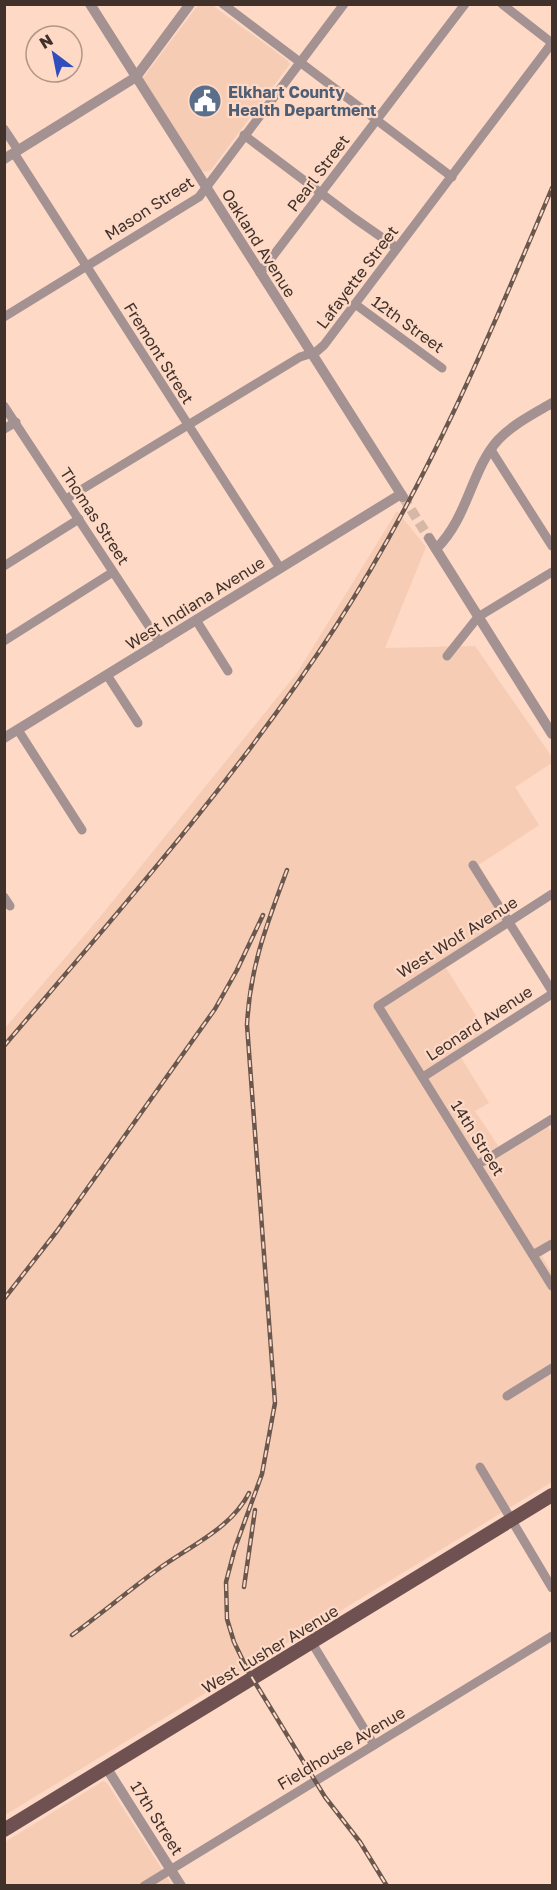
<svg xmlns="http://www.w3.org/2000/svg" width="557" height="1890" viewBox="0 0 557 1890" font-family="'Golos Text',sans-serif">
<rect width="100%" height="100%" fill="#fdd9c6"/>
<g fill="#f6ccb5">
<path d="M198,5H212L287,60L290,64L211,170L205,172L201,170L143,78Z"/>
<path d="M397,511L426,547L385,648L475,646L552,757V763L515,787L539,825L477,866L516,923L446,968L490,1038L460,1056L489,1103L475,1111L499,1147L544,1120L552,1133V1249L542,1256L552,1273V1482L5,1815V1028L100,917L297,673Z"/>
<path d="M103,1781L107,1783L172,1885L5,1886V1842Z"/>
</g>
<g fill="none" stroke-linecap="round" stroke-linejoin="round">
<path stroke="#d7b8a7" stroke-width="10" stroke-dasharray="10 5" stroke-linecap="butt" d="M403,497L429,538"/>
<g stroke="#a49292" stroke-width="9">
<path d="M223,4L452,177"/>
<path d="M4,129L18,150"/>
<path d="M244,135L354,218L397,248"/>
<path d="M14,153L280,568"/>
<path d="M260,273L465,4"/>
<path d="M355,304L442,368"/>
<path d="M4,317L199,197L344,4"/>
<path d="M4,406L160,643"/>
<path d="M4,429L16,422"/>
<path d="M491,450L552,546"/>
<path d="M66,499L300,357L316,352L324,345L552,43L502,4"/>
<path d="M4,566L79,519"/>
<path d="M196,620L228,671"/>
<path d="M4,641L113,572"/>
<path d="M447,656L478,617L552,572"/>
<path d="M107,675L138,723"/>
<path d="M18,730L82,830"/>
<path d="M473,865L552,991"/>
<path d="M552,894L378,1006L552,1286"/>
<path d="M4,897L10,906"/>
<path d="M423,1077L552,994"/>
<path d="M477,1165L552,1119"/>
<path d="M533,1255L552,1244"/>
<path d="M507,1396L552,1368"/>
<path d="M480,1467L552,1588"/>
<path d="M312,1643L374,1745"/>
<path d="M144,1886L552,1636"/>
</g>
<g stroke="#a49292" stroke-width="10">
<path d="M90,4L403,497"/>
<path d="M4,159L136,77L190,4"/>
<path d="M429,538L552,734"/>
<path d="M436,549C468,518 471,470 498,440C513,424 535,413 552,403"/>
<path d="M4,738L401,494"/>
<path d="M106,1767L181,1886"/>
</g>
<path stroke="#6f5151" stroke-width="14" d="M4,1830L552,1495"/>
<defs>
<g id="rail">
<path d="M287,870C267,924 250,966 247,1025L275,1403L262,1474L235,1548L226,1582L227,1619L234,1642L248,1671L325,1797L360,1842L387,1886"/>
<path d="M4,1046C120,910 239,776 336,626C425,488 489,338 552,188"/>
<path d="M4,1299L57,1231L215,1009L237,970L263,915"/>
<path d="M244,1587L255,1510"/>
<path d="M72,1635C101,1614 128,1591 157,1570C188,1547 231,1529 249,1493"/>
</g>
</defs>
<use href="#rail" stroke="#6a574e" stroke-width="4.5"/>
<use href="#rail" stroke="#fdd9c6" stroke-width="2" stroke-dasharray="7" stroke-linecap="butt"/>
</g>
<defs>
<symbol id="civic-disc" viewBox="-11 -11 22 22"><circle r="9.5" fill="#5c6f8a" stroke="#fdd9c6"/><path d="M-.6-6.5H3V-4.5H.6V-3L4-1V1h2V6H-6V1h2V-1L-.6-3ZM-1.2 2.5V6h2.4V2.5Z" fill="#fff"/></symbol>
</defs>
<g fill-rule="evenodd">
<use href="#civic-disc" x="186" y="82" width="38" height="38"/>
</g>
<g text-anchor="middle" stroke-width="4.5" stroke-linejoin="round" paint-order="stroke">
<g font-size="16" font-weight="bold" fill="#4e5e75" stroke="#fdd9c6" text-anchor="start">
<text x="228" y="98">Elkhart County<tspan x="228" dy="18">Health Department</tspan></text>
</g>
<g font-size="16" fill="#40322b" stroke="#fdd9c6">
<text transform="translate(318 173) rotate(-53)" y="6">Pearl Street</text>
<text transform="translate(149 208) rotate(-33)" y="6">Mason Street</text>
<text transform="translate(259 243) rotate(58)" y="6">Oakland Avenue</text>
<text transform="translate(357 277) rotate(-53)" y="6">Lafayette Street</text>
<text transform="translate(408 324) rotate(36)" y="6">12th Street</text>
<text transform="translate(159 353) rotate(58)" y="6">Fremont Street</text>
<text transform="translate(95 516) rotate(57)" y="6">Thomas Street</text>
<text transform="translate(195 603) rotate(-32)" y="6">West Indiana Avenue</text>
<text transform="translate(457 937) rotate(-32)" y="6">West Wolf Avenue</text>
<text transform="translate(479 1023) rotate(-33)" y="6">Leonard Avenue</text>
<text transform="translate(478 1138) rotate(58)" y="6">14th Street</text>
<text transform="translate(270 1649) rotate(-31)" y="6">West Lusher Avenue</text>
<text transform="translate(341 1748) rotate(-31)" y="6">Fieldhouse Avenue</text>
<text transform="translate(157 1818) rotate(58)" y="6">17th Street</text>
</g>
</g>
<rect width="557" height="1890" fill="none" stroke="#40322b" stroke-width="12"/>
<g transform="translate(54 54) rotate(328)"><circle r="28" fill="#fdd9c6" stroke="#b19688" stroke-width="1.5"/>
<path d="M0-4.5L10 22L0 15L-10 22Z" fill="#304dbe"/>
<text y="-9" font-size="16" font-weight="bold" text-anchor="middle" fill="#40322b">N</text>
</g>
</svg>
